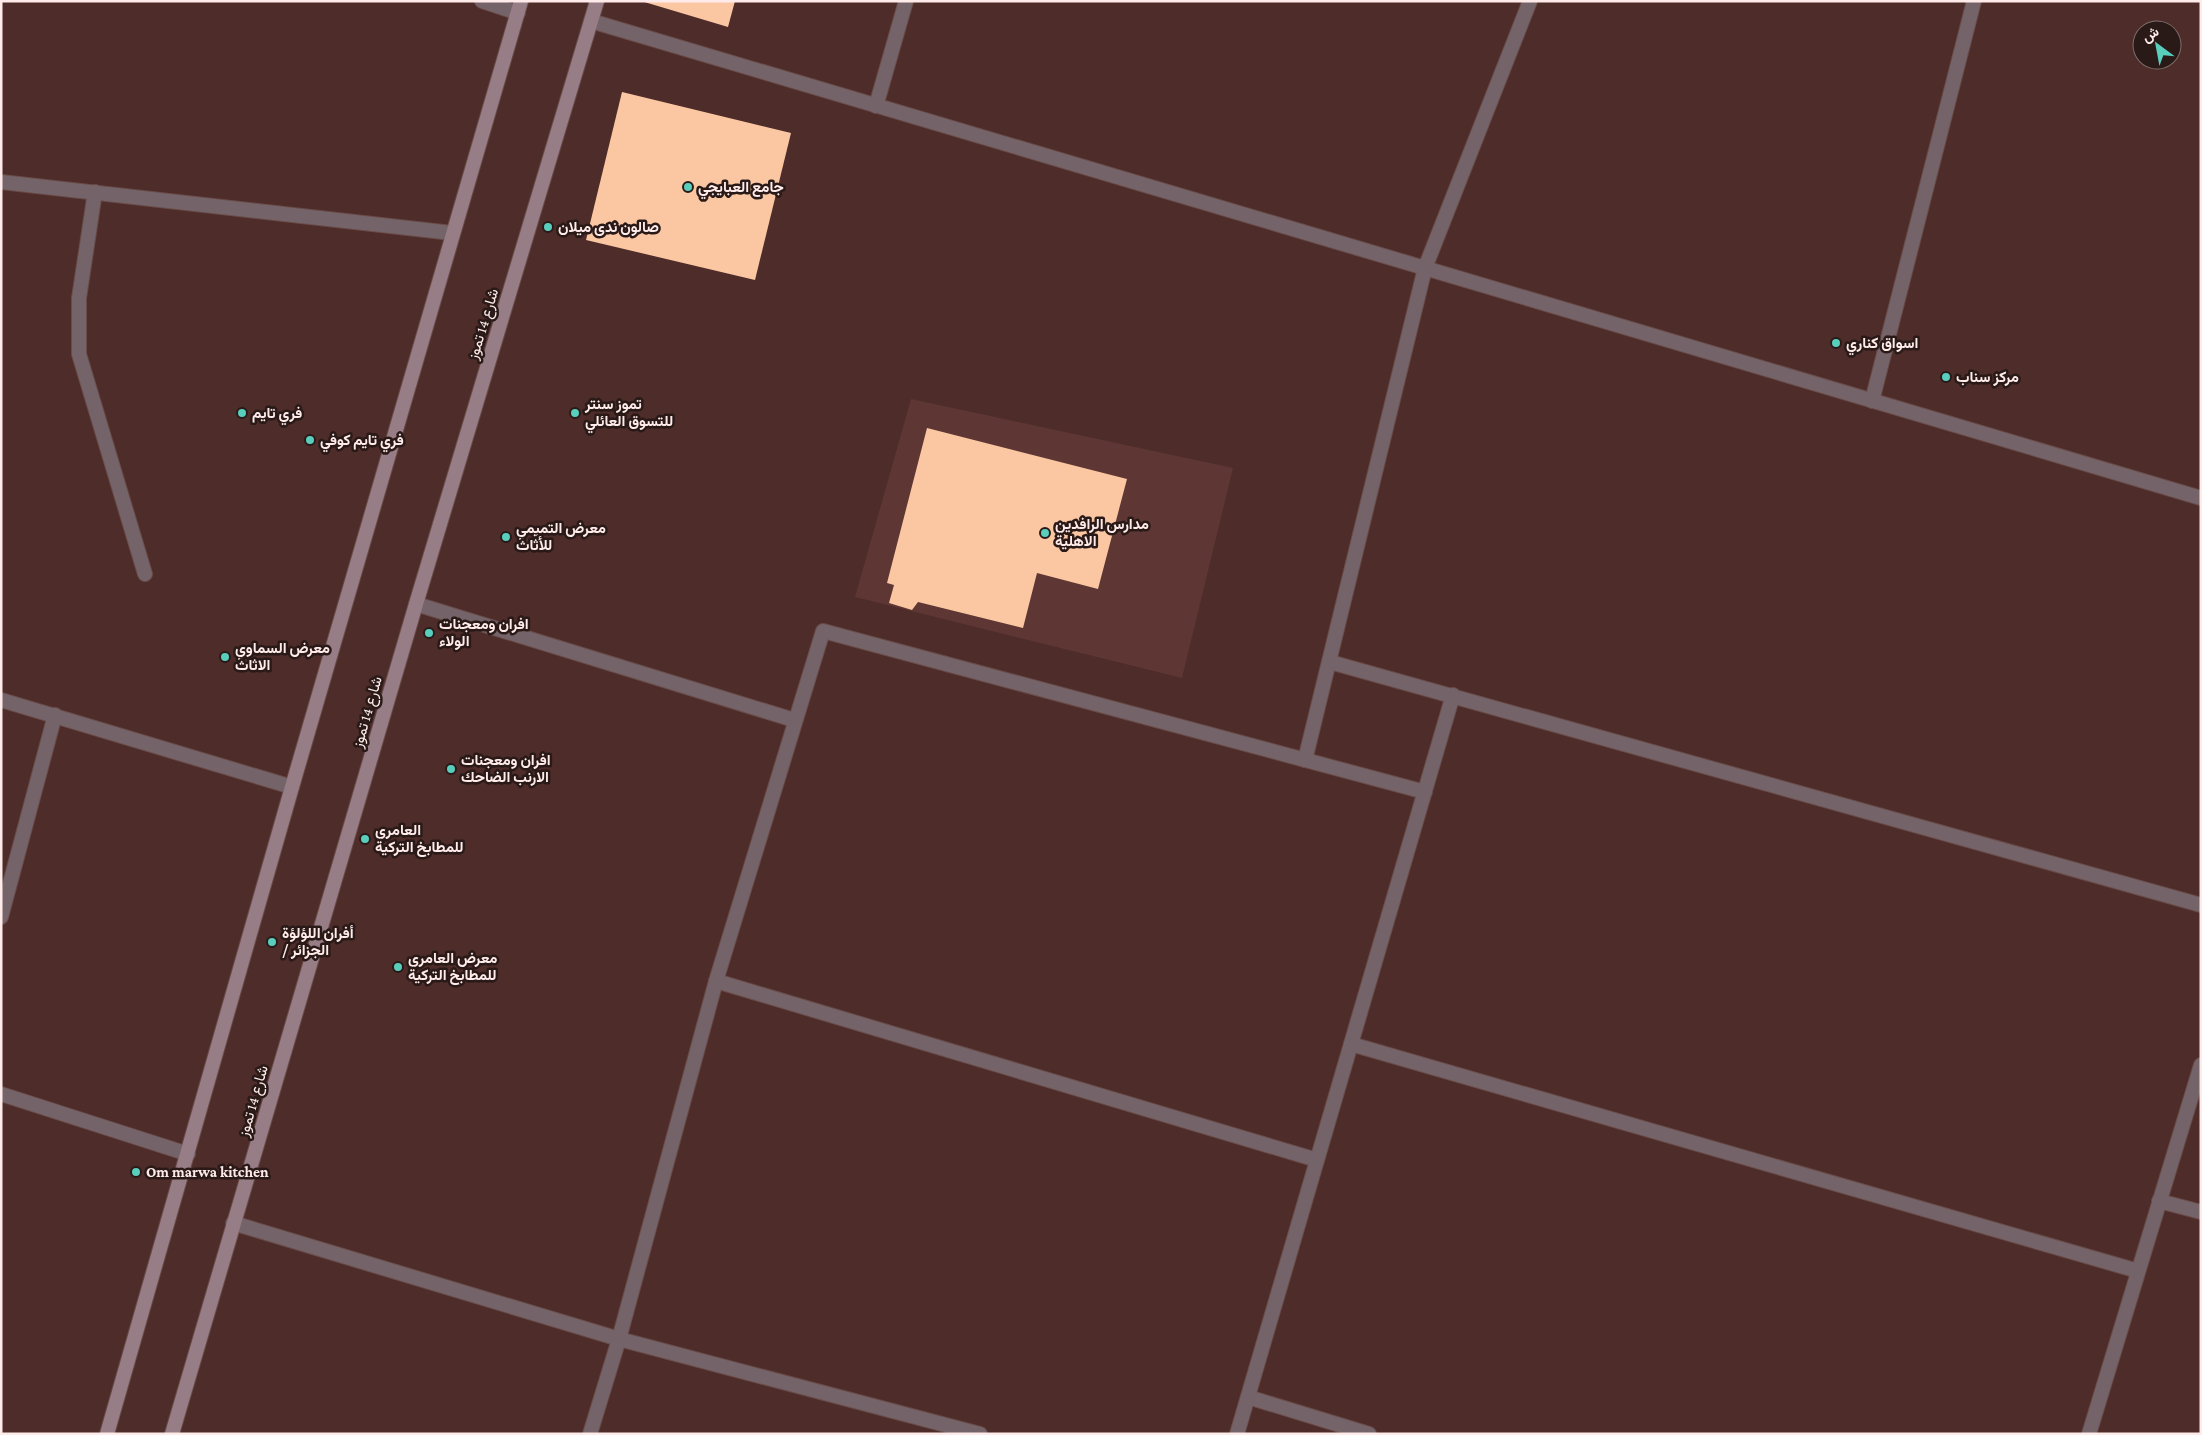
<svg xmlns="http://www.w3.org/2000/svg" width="2202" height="1435" viewBox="0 0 2202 1435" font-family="'Crimson Pro',Vazirmatn,serif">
<rect width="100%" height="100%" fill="#4d2c29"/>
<path fill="#5e3734" d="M911,399L1233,468L1182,678L855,597Z"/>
<g fill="#fbc7a2">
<path d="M641,1H735L728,27Z"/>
<path d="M622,92L791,133L755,280L586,240Z"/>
<path d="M927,428L1127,479L1098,589L1037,573L1023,628L918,602L912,610L889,603L894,585L887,583Z"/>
</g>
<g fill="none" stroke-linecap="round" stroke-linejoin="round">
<defs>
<path id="service" d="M95,192L79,298V354L145,574"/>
<g id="minor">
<path d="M482,1L518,13"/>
<path d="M876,106L906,1"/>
<path d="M1,182L452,233"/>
<path d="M1872,401L1974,1"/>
<path d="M416,604L794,720"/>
<path d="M1330,662L2201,905"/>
<path d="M1,700L292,787"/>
<path d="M1305,760L1425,268L1530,1"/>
<path d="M1,917L55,715"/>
<path d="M716,981L1317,1160"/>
<path d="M1351,1044L2138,1271"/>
<path d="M1,1094L188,1154"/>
<path d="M2159,1201L2201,1212"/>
<path d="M233,1223L619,1339L980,1434"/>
<path d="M1248,1397L1369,1434"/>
<path d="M590,1434L619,1339L716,981L823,631L1425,792"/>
<path d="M1237,1434L1453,695"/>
<path d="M2089,1434L2201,1065"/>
</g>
<path id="tertiary" d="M591,21L2201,498"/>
<g id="secondary">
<path d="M107,1434L292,787L521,1"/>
<path d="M172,1434L416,604L597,1"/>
</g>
</defs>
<use href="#service" stroke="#694b48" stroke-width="16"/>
<use href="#minor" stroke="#694b48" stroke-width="16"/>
<use href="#tertiary" stroke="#694b48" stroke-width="16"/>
<use href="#secondary" stroke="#694b48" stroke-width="16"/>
<use href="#service" stroke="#74646a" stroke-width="14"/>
<use href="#minor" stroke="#74646a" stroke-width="14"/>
<use href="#tertiary" stroke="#74646a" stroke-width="14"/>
<use href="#secondary" stroke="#967d86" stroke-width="14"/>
</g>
<g fill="#5acebd" stroke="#291a18" stroke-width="2">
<circle cx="688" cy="187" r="5"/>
<circle cx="548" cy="227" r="5"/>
<circle cx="1836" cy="343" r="5"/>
<circle cx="1946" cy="377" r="5"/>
<circle cx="242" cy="413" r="5"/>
<circle cx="575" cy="413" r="5"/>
<circle cx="310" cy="440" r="5"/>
<circle cx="1045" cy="533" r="5"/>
<circle cx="506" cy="537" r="5"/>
<circle cx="429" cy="633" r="5"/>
<circle cx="225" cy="657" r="5"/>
<circle cx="451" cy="769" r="5"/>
<circle cx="365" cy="839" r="5"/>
<circle cx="272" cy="942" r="5"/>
<circle cx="398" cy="967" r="5"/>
<circle cx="136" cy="1172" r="5"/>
</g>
<g text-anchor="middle" stroke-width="5" stroke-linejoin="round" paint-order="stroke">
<g font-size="15" font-weight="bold" fill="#ffecea" stroke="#291a18" text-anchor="start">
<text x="698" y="192">جامع العبايجي</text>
<text x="558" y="232">صالون ندى ميلان</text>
<text x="1846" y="348">اسواق كناري</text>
<text x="1956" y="382">مركز سناب</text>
<text x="585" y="409">تموز سنتر<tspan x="585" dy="17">للتسوق العائلي</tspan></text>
<text x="252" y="418">فري تايم</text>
<text x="320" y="445">فري تايم كوفي</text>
<text x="1055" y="529">مدارس الرافدين<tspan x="1055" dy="17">اﻻهلية</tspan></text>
<text x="516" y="533">معرض التميمي<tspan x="516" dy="17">للأثاث</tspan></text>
<text x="439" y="629">افران ومعجنات<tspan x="439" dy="17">الولاء</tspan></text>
<text x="235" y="653">معرض السماوي<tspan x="235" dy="17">الاثاث</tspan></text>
<text x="461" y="765">افران ومعجنات<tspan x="461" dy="17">الارنب الضاحك</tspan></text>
<text x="375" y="835">العامري<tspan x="375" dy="17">للمطابخ التركية</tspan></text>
<text x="282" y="938">أفران اللؤلؤة<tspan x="282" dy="17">/ الجزائر</tspan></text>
<text x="408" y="963">معرض العامري<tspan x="408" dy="17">للمطابخ التركية</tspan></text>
<text x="146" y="1177">Om marwa kitchen</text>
</g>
<g font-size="15" fill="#ffecea" stroke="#291a18">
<text transform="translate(483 324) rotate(-73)" y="5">شارع 14 تموز</text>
<text transform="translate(367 712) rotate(-74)" y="5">شارع 14 تموز</text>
<text transform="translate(253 1101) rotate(-74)" y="5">شارع 14 تموز</text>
</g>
</g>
<rect width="2202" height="1435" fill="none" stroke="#ffecea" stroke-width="5"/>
<g transform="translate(2157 45) rotate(328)"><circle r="24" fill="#291a18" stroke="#7f6e6c"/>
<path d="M0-4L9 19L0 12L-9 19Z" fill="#5acebd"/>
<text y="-8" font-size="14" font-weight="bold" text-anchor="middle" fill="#ffecea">ش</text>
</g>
</svg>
